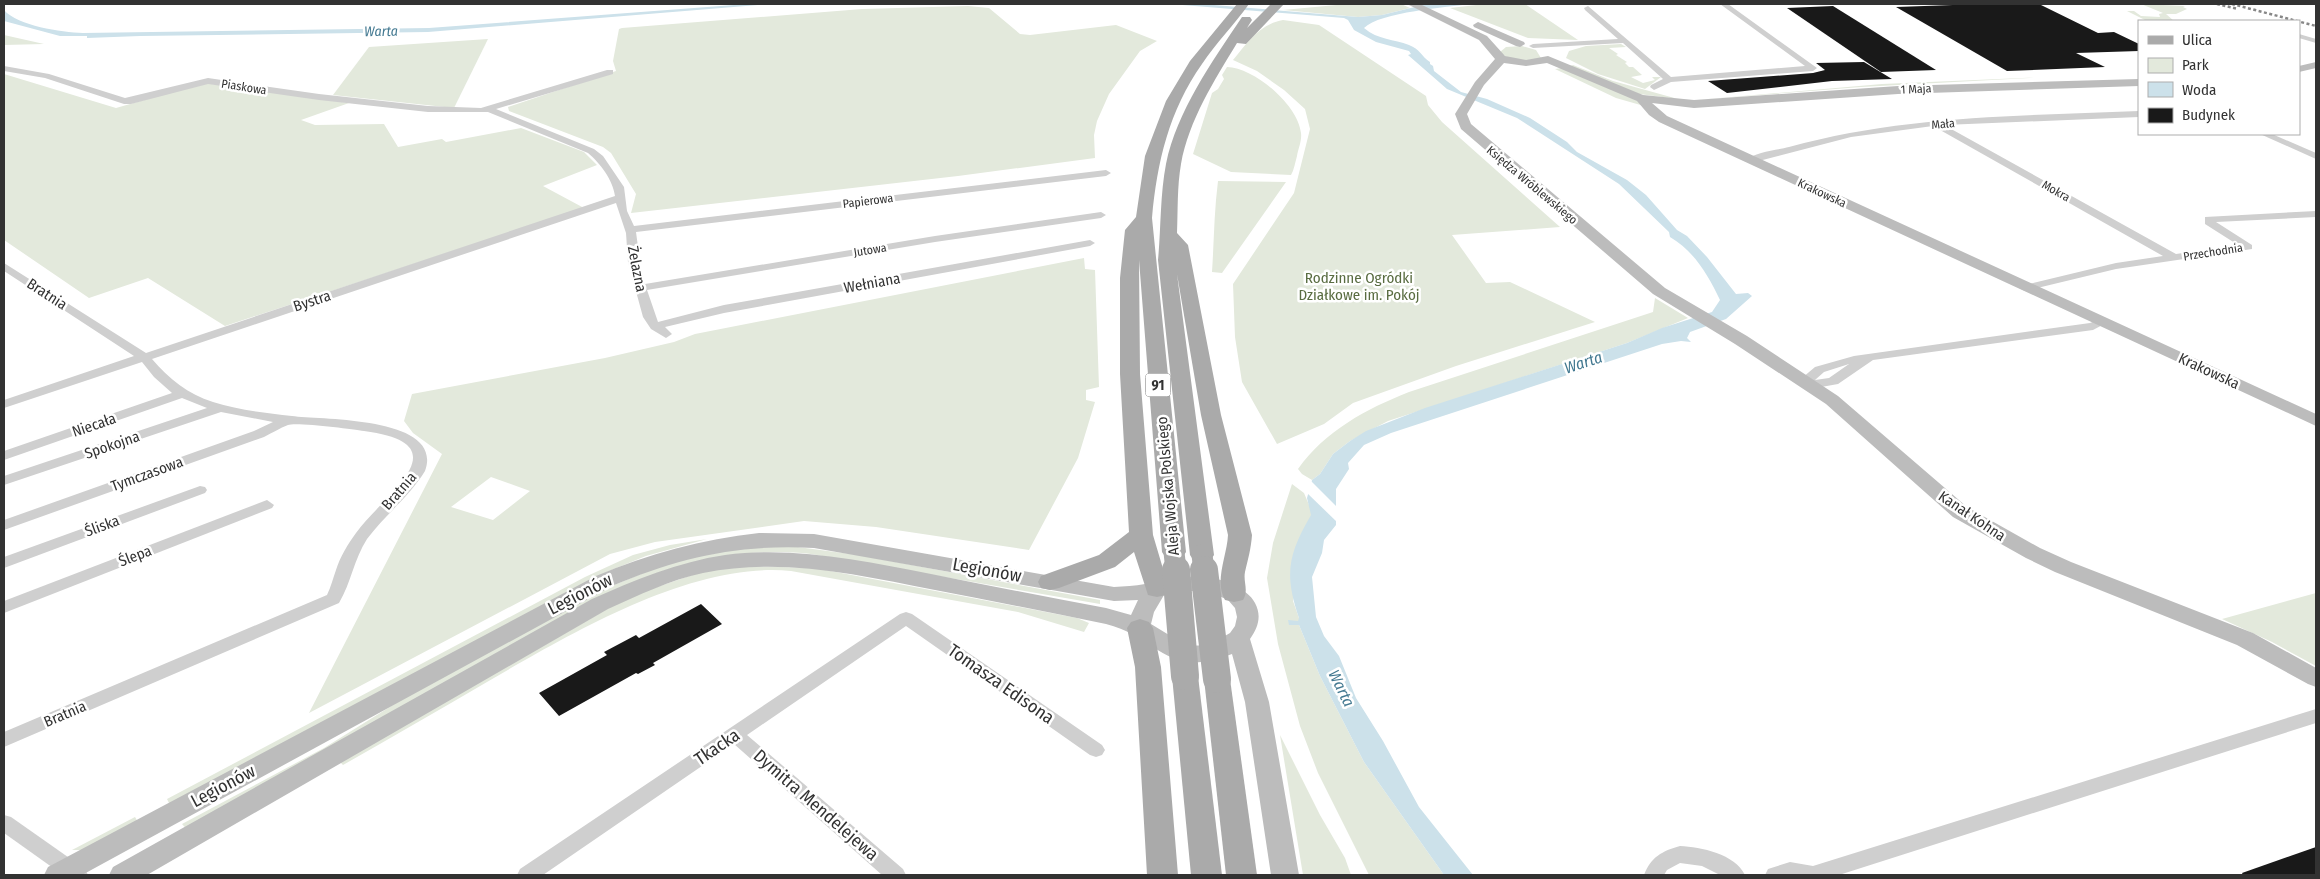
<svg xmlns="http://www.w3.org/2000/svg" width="2320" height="879" viewBox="0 0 2320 879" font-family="'Fira Sans Condensed',sans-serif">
<rect width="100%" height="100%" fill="#fff"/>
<g fill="#e3e9dc" fill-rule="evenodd">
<path d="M1347,4H1401L1410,8L1382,15L1358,17L1283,10Z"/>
<path d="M1485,4H1525L1578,40L1528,38L1450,8Z"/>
<path d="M2141,4L2185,6L2183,7L2187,9L2176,14H2166L2174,21H2147L2127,11H2134L2141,16L2160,17L2159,14L2163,13Z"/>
<path d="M968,6L989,8L1020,34L1030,35L1116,25L1157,41L1140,51L1109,94L1097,121L1094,135L1095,158L958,176L631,213L636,194L611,153L603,147L509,111L508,107L616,71L613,61L619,29L622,28L862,9Z"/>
<path d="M1283,20L1319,25L1426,96L1428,105L1442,122L1560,227L1452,235L1486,283L1510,282L1595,322L1456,366L1353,403L1324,424L1277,444L1242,382L1235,337L1233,284L1294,193L1310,129L1305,109L1284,90L1257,71L1233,60C1247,43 1260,24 1283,20Z"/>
<path d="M4,35L44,44L4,45Z"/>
<path d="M488,39L454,108L333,95L369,47Z"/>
<path d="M1621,44L1626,47L1609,48L1618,54L1616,55L1627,62L1625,63L1629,67H1633L1642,75L1631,77L1643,83L1655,80L1652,77H1661L1645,89L1598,74L1566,58L1569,51L1586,46Z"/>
<path d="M1522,46L1536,50L1541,58C1529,61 1509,62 1500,52L1506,47Z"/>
<path d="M1573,65L1613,81L1678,99L1639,94L1570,66Z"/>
<path d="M1227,67C1255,68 1298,105 1301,133C1302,141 1298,149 1297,156C1295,163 1294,170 1291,175L1231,172L1193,154L1212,93L1218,89L1224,79L1222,75Z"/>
<path d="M1562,68L1635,98L1644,106L1616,98L1555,69Z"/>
<path d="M4,74L116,108L204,83L349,103L301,120L315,125L384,124L398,147L442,139L446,142L521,128L584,152L597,165L543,186L584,208L225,326L148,278L89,298L4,240Z"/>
<path d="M2048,77L1861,87L1697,100L1882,84Z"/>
<path d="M1218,181L1286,182L1222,273L1212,272C1214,242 1214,212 1218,181Z"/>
<path d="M1084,258L1085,269L1095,270L1099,387L1086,390V400L1095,402L1078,458L1029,550L876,527L804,521L655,542L610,554L309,713L442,454L413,433L404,421L412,394L605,358L674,342L695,334ZM491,477L530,491L493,520L451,507Z"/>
<path d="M1655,298L1688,318L1627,343L1388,421L1350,441L1333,454L1320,474L1312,480L1302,474L1298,469C1325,431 1366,409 1409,392L1653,312Z"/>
<path d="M1292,484L1304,493L1312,512L1293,601L1299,618V625L1320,676L1364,762L1444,875H1369L1318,773L1300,726L1278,644L1267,578L1273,543Z"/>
<path d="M707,539L646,556L609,571L170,805L167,799L585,577L633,555L670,545Z"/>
<path d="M790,546L858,555L1100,600V604L811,554C738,546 676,564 610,592L189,832L182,824L324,748L401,700L607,588L670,562L730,549Z"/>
<path d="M741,566L815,568L1077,618L1089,623L1084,632L1018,612L791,571C692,561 570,634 487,682C439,710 391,738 343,765L340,762L628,597L701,572Z"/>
<path d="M2316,593V666L2272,642L2222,619Z"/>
<path d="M1280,735L1320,815L1345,858L1351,875H1303Z"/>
<path d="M135,817L138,822L83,850H72Z"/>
</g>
<g fill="#cce1ea">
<path d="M747,4H771L428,32L140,36L87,38V36H60L4,21V10C18,26 61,32 83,33L429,28Z"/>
<path d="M1170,4H1202L1358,17L1382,15L1427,4H1471C1448,7 1380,12 1364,28C1378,40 1394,39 1409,45C1420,49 1421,56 1430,62V64L1433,66L1434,71L1461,92L1487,99L1530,118L1567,142L1577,152L1627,180L1646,195L1677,230L1687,236L1707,257L1736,294L1748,293L1752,296L1726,319L1690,332L1687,338L1691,342L1681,341L1662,344L1391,433L1364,445L1348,463L1349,469L1336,489V525L1324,540L1322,553L1312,577L1316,617L1324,636L1339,656L1356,698L1383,741L1419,807L1473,875H1444L1364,762L1320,676L1299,625H1289L1288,620L1298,621L1299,618C1284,574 1288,555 1311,515L1307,498L1312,480L1320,474L1333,454L1350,441L1366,431L1425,408L1627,343L1662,328L1712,312L1720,300C1708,275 1695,252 1670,237L1669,232L1619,184L1517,118L1447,89L1408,55L1411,54L1409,51L1376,42L1354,30L1348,20L1344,18Z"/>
</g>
<path fill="#fff" d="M1310,480L1339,509L1338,523L1306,492Z"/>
<g fill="#191919">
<path d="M1981,4H2039L2098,33L2114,32L2139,44V51L2076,53L2105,67L2007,71L1896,7Z"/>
<path d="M1833,6L1936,70L1881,72L1787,8Z"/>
<path d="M1864,62L1892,79L1832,81L1727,93L1708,81L1813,73L1825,70L1816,63Z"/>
<path d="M701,604L722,624L653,663L655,665L638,674L636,673L559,716L539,693L607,655L604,652L636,635L639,638Z"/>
<path d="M2316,847V875H2243L2242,873Z"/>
</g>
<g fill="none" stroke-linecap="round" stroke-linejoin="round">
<g fill="#cfcfcf" fill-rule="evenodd">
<path d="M1720,4H1728L1817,68L1813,71L1671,82L1654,90L1650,87L1651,85L1663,79L1623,43L1533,48L1529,46L1533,44L1618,39L1585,10L1584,8L1588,6L1671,77L1805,66Z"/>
<path d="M2299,34L2316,39V43L2299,38Z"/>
<path d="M4,66L49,74L125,98L208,78L319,94L428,106L481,108L607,70H613V74L496,109L594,149L603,156L624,187L627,211L634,226L1106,170L1111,173L1106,176L636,232L640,262L645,284L935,236L1101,212L1106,215L1101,218L935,242L647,290L658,322L724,305L1090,240L1095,243L1090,246L724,313L665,327L672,334L666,338L651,329L643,317L628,262L626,233L616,203L152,359C169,379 188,394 213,402C238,410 265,413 292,416C321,420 445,416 425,471C410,496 385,515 367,539C354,559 351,583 339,603L4,747V732L327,595C331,587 333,578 336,570C340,557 348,544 356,533C383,495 465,444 364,431C352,429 296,422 288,425C280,428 272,433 264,437L4,530V520L254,431L273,422L221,412L4,485V476L207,408L182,398L4,460V451L172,393L154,377L142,362L4,408V400L134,356L4,271V263L146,353L615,196C613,180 600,163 588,153L488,112H428L319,100L208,84L131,104H124L45,78L4,71Z"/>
<path d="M2139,111V117L1944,125L2176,254L2238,245L2205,224V217L2316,211V217L2216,222L2252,245V249L2116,269L2025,291L2019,288L2021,286L2116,263L2163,256L1933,126L1851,137L1751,163L1746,160C1755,152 1777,150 1789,147C1904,115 2021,116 2139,111Z"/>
<path d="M2260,134H2272L2316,153V159Z"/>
<path d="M2102,318L2108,322L2093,330L1873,360L1838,384L1810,389L1805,388L1802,378L1815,367L1854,356L2090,323ZM1849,364L1829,378L1815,380L1824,372Z"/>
<path d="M200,486L205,487L207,490L205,493L4,568V557Z"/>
<path d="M267,500L274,505L272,508L4,613V601Z"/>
<path d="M906,612L912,614L1102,745L1105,750L1102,755L1096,757L1090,755L906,626L747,735L903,869L906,875H882L734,744L543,875H517L520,869L900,614Z"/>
<path d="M2316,709V723L1839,875H1765L1768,869L1790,862L1813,866Z"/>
<path d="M4,815L11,817L85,869L88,875H63L4,833Z"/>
<path d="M1680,846C1701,847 1735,854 1745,875H1720L1702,866L1680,863L1667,870L1664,875H1644C1651,857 1662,851 1680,846Z"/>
</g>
<g fill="#bcbcbc" fill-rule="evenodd">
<path d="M1407,4H1420L1487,36L1505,56L1526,60L1548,56L1643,95L1694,100L1898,86L2139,79V86L1898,94L1694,108L1652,103L1667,116L2316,414V426L1659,122L1649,115L1637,101L1547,63L1526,66L1504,63L1484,85L1467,114L1471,124L1665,288L1747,336L1838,396L1967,507L2040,548L2071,562L2253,633L2316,668V687L2308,684L2237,645L2055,572L2026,558L1953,517L1826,404L1735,344L1653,294L1461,129L1455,114L1475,82L1495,59L1479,40Z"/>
<path d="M1478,22L1524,42L1525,44L1520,47L1516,46L1474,27L1473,25Z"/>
<path d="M2316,62V68L2299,72V66Z"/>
<path d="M759,533L814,534L1114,587C1124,586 1135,586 1145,584C1179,579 1201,569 1235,586C1243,590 1251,595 1255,603C1262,616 1258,628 1250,639L1269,702L1299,875H1271L1245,702L1232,654C1165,680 1161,638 1106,624C1049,612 992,601 935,590C859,575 781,557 703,573C670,580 639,595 608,609L147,875H109L113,867L592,599C635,580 678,562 725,555C795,546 863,561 931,574C990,586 1048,597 1106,608L1131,615L1138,600L1114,601L814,548C739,544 680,557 612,586L82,875H44L48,867L596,576C649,554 702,539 759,533ZM1187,591H1208L1228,600L1235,608L1237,617L1235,626L1230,633L1209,645L1187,646L1151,624L1154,612L1164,595Z"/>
</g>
<g fill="#aaa" fill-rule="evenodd">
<path d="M1237,4H1249C1234,25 1216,43 1202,64C1169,111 1157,162 1152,218L1186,552L1182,558L1174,560L1166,558L1162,552L1139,260L1140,374L1153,535L1169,589L1166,595L1157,597L1148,595L1134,552L1115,567L1059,588L1050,590L1041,588L1038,582L1041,576L1099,555L1129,532L1120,374V278L1125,230L1136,217L1145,156L1166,101L1190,61Z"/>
<path d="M1271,4H1284L1246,44L1237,43C1214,81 1189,120 1181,164C1177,187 1178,210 1177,233L1188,245L1221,415L1252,535C1251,549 1248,559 1245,572C1243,582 1249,590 1243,600L1234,602L1225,600C1214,581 1227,556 1228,535L1201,415L1177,274L1214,555L1210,561L1202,563L1194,561L1190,555L1158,260C1161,229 1160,195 1166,164C1177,111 1212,62 1242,17H1250L1252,20L1247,28Z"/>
<path d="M1140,619L1149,622L1153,628L1161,667L1178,875H1147L1135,667L1127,628L1131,622Z"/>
<path d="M1185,666L1194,669L1198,676L1222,875H1191L1172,676L1176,669Z"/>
<path d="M1217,669L1226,672L1230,679L1257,875H1226L1204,679L1208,672Z"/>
</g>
<g stroke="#878787" stroke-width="2.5" stroke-dasharray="3 2.5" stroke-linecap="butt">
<path d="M2217,4L2238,9"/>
<path d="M2232,4L2316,26"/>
</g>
<g stroke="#aaa" stroke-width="21">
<path d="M1174,552L1176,571"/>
<path d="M1202,555L1204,571"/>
</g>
<g stroke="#aaa" stroke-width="28">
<path d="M1176,570L1185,676"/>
<path d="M1204,570L1217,679"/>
</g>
</g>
<g text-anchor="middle" stroke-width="5" stroke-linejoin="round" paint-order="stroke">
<g font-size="12" fill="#323232" stroke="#fff">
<text transform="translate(244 87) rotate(9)" y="4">Piaskowa</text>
<text transform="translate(1916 89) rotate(-3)" y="4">1 Maja</text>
<text transform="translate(1943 124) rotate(-5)" y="4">Mała</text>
<text transform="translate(1532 185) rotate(40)" y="4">Księdza Wróblewskiego</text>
<text transform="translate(2056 191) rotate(29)" y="4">Mokra</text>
<text transform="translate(1822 193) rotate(25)" y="4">Krakowska</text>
<text transform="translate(868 201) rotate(-7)" y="4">Papierowa</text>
<text transform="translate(870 250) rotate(-9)" y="4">Jutowa</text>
<text transform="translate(2213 252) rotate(-9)" y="4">Przechodnia</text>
</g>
<g font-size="14" font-style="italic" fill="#437991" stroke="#fff">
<text transform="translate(381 31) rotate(-1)" y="5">Warta</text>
</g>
<rect fill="#fff" stroke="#707070" stroke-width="1" x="1145.5" y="373.5" width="25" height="23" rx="4"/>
<g font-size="14" font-weight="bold" fill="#323232">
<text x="1158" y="390">91</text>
</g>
<g font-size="15" fill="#323232" stroke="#fff">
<text transform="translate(637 269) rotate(79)" y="5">Żelazna</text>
<text transform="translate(872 283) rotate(-10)" y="5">Wełniana</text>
<text transform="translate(47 294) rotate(33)" y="5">Bratnia</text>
<text transform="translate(312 301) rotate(-18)" y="5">Bystra</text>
<text transform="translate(2209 371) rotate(25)" y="5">Krakowska</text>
<text transform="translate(94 425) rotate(-19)" y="5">Niecała</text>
<text transform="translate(112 445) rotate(-19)" y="5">Spokojna</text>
<text transform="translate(147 474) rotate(-20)" y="5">Tymczasowa</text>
<text transform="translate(1168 486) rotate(-95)" y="5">Aleja Wojska Polskiego</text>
<text transform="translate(399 491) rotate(-49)" y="5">Bratnia</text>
<text transform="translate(1972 516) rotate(34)" y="5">Kanał Kohna</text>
<text transform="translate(102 526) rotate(-20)" y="5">Śliska</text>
<text transform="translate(135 556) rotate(-21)" y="5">Ślepa</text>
<text transform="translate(65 714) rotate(-23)" y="5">Bratnia</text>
</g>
<g font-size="15" fill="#596c41" stroke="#fff">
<text x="1359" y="283">Rodzinne Ogródki<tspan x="1359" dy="17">Działkowe im. Pokój</tspan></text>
</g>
<g font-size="16" font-style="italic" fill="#437991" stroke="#fff">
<text transform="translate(1583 362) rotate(-18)" y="6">Warta</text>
<text transform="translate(1342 688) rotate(64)" y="6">Warta</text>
</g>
<g font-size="18" fill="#323232" stroke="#fff">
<text transform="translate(987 570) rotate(10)" y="6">Legionów</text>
<text transform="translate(580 594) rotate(-27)" y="6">Legionów</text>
<text transform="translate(1001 684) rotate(35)" y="6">Tomasza Edisona</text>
<text transform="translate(717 747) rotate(-34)" y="6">Tkacka</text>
<text transform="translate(223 786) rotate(-28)" y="6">Legionów</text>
<text transform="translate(816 805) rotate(41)" y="6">Dymitra Mendelejewa</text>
</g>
</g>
<rect width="2320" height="879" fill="none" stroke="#323232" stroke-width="10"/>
<rect x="2138" y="20" width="162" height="115" fill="#ffffff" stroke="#adadad"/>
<rect x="2148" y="36" width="25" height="8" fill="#aaaaaa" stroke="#adadad"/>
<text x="2182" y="45" font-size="15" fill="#323232">Ulica</text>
<rect x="2148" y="58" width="25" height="15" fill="#e3e9dc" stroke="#adadad"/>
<text x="2182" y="70" font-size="15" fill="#323232">Park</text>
<rect x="2148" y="82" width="25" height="15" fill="#cce1ea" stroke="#adadad"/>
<text x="2182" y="95" font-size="15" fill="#323232">Woda</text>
<rect x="2148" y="108" width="25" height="15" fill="#191919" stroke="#adadad"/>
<text x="2182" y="120" font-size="15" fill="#323232">Budynek</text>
</svg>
